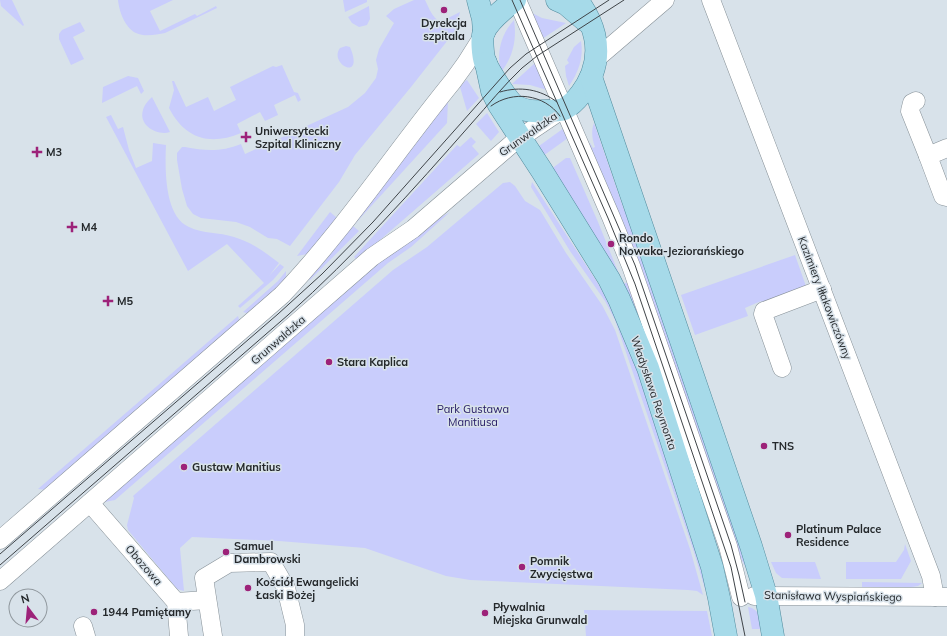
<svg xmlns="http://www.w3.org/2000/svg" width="947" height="636" viewBox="0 0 947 636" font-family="Mulish,sans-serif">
<rect width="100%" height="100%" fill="#d8e2ea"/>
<g fill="#c9cdfc">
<path d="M0,0H12L24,25L23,26L1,6Z"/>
<path d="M118,0H173L150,11L160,31L195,14L197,16L216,6L217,8L165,33C156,35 144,37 136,33C125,28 119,11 118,0Z"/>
<path d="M343,0H367V2L345,12Z"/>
<path d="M414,0H425C429,8 432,17 440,22L460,12L455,31L411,87L355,155L339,182L290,246L277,239L268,238L250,227L236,222L201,218L193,214L187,206L182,189L177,160V153L182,147H185C206,151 221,152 241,144L245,154L348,107L365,93L376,78L378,69L376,60L379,49L394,23L386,16L394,9Z"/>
<path d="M369,6L370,19L367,25L359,27L352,23L348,17Z"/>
<path d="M530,12L542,18L566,23L542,39Z"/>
<path d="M514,20C517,39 513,57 501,72C496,53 501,34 514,20Z"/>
<path d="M80,22L85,31L73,37L84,59L71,65L59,39V34L62,30Z"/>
<path d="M581,41C584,58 578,73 569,86L566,76L565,66L569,63L567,60L574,47Z"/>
<path d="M346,46L350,47C365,83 328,64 340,48Z"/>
<path d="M535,63L547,90L530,85L512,84Z"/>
<path d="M282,65L294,92L298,93L301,100L298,102L295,95L274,105L278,115L265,121L260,112L237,124L241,133C210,146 185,139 169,108L174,90L172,81H174L186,107L208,97L214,111L236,100L230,87L273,66L276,67Z"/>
<path d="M128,76L138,78L144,91L141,94L137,86L102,103L103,87Z"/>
<path d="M467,80L479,98L467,111L460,87L465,81Z"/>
<path d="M152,97L170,132C158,136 138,126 143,110C144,105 149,100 152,97Z"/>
<path d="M448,101L447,123L353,226L359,231L310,280L308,279Z"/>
<path d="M487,113L499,132L491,141L476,124Z"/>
<path d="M111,115L118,129L123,127L129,150L136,168L152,161L153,143L166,145C165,168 164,216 189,227C203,234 219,232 234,237C251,242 265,252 279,263L269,276L280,264L284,267L273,280L240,308L238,306L264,283L227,244L188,271L106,117Z"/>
<path d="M594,123L624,210H626L751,577L738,553L587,144L590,143L593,148L595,147C592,139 591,131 594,123Z"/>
<path d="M564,128L568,138L543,156L539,146Z"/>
<path d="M471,137L476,142L472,146L479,154L357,260L354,257L457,145L460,147Z"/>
<path d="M566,158H570L598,222L623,284L631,281L726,563L727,577L719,548L658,368L550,170Z"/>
<path d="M510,182L515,186L525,201L540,210L566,253L602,305L615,330L690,549L703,595L697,591L688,590L470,580L446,576L365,548L279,541L192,537L180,548L184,591L177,589L128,530L127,525L134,498L133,496L393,270L427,247L503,183Z"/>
<path d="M532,182L608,299L620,321L663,446L709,590L705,589L693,549L615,320L605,301L570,251L531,187Z"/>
<path d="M330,212L337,218L307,254L297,256Z"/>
<path d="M450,212L411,247L388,263L115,500L105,502L107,498L384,256L424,227Z"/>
<path d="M795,255L808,292L763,305L761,301L745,308L748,316L695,335L681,295Z"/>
<path d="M286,271V281L250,314L243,312L278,281Z"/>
<path d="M238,316L240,323L47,490L38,489Z"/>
<path d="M905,544L911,561L901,579H846V562H896L904,550Z"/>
<path d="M771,562H815L821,579L782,578L776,573Z"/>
<path d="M862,582L922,583L918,586L912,587H862Z"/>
<path d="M748,607C760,609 760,619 763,629H752Z"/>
<path d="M584,610L707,611L712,636H586Z"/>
</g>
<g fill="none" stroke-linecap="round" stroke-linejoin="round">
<defs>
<g id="minor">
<path d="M517,0L611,217L631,266L728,546L741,597"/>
<path d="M711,0L931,576L935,597"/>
<path d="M596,59L665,0"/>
<path d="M916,101L912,103L910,111L928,156"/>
<path d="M947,148L928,156L943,196L947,197"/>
<path d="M782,368L763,314L764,311L822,289"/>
<path d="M90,503L176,602L179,636"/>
<path d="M0,540L282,295C345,229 395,152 453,81L466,63L483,36"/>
<path d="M0,581L372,257L413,229L514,142L563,109"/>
<path d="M754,596L946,597"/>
<path d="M176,602L207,600"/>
<path d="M83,626L86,636"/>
<path d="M213,636L204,578L229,563L271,562L286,588L295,625V636"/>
</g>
<g id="major">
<path d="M478,0L483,19L484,32"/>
<path d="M515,0C505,8 489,20 484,32C481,38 483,56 485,62C489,71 507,100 514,105C523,111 533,112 543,111C549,111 559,111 564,109C577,102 587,87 592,74C602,47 593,21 577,0"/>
<path d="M557,0L566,4L586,21"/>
<path d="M486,63L492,91L499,105L542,171L609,279L619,299L648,368L712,567L719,598L726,636"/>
<path d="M591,77L751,546L766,595L773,636"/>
</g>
</defs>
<use href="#minor" stroke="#869097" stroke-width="19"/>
<use href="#major" stroke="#528b9d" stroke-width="23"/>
<use href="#minor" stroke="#fff" stroke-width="18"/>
<use href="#major" stroke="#a6dae9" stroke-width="22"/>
<g stroke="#3f4448" stroke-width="1">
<path d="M512,0L608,218L635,284L731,567L745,636"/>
<path d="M520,0L635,265L731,545L739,575L745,602"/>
<path d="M500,92C520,86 540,89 557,102"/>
<path d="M491,106C513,90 544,94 560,116"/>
<path d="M0,554L278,314L322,274L373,222L510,68L526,54L609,0"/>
<path d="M0,565L288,315C354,256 413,190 471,124C488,105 504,85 522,68L537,56L624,0"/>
</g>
</g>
<g fill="#9d2279" stroke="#d8e2ea" stroke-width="1.5">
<circle cx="444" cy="10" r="4"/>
<path d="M244 131h4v4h4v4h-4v4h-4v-4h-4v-4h4z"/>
<path d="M35 146h4v4h4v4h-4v4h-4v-4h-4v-4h4z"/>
<path d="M70 221h4v4h4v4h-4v4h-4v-4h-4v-4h4z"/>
<circle cx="611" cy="244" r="4"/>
<path d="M106 295h4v4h4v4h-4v4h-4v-4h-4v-4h4z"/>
<circle cx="329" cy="362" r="4"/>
<circle cx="764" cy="446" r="4"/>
<circle cx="184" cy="467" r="4"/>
<circle cx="788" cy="535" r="4"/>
<circle cx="226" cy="552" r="4"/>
<circle cx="522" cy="567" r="4"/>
<circle cx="248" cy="588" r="4"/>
<circle cx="94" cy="612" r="4"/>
<circle cx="485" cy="613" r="4"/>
</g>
<g text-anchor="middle" stroke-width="3" stroke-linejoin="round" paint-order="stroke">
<g font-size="11" font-weight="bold" fill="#24282b" stroke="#d8e2ea" text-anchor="start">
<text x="444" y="27" text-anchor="middle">Dyrekcja<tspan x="444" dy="13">szpitala</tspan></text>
<text x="255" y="135">Uniwersytecki<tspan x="255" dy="13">Szpital Kliniczny</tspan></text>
<text x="46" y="156">M3</text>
<text x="81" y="231">M4</text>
<text x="619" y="242">Rondo<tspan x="619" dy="13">Nowaka-Jeziorańskiego</tspan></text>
<text x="117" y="305">M5</text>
<text x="337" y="366">Stara Kaplica</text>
<text x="772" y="450">TNS</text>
<text x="192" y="471">Gustaw Manitius</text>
<text x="796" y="533">Platinum Palace<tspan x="796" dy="13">Residence</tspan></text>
<text x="234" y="550">Samuel<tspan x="234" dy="13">Dambrowski</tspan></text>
<text x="530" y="565">Pomnik<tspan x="530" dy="13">Zwycięstwa</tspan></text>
<text x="256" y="586">Kościół Ewangelicki<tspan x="256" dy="13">Łaski Bożej</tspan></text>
<text x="493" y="611">Pływalnia<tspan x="493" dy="13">Miejska Grunwald</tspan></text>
<text x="102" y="616">1944 Pamiętamy</text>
</g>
<g font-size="11" fill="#24282b" stroke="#d8e2ea">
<text transform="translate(528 134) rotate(-35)" y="4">Grunwaldzka</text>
<text transform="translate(825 298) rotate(69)" y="4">Kazimiery Iłłakowiczówny</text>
<text transform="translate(278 340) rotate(-41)" y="4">Grunwaldzka</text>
<text transform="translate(654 393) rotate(71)" y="4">Władysława Reymonta</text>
<text transform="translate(144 565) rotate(49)" y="4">Obozowa</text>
<text transform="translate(833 596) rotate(1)" y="4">Stanisława Wyspiańskiego</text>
</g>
<g font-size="11" fill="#231864" stroke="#d8e2ea">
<text x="473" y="413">Park Gustawa<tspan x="473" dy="13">Manitiusa</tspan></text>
</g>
</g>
<g transform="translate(28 608) rotate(344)"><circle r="19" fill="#d8e2ea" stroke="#90989e"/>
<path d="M0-3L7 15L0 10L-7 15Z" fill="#9d2279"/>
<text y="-6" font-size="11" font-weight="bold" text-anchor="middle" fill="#24282b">N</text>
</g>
</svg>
